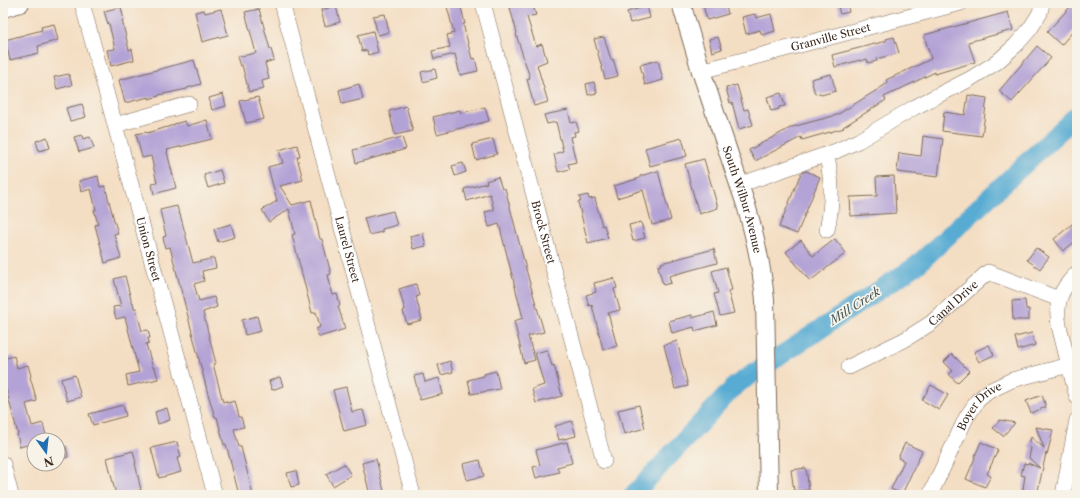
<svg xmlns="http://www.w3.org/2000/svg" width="1080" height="498" font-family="'Libre Caslon Text',serif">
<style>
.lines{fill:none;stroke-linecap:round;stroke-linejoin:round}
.river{stroke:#58acd3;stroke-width:19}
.building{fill:#b3a2d6}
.minor-casing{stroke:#7c6958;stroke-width:16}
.major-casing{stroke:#7c6958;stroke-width:20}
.minor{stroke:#fff;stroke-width:15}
.major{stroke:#fff;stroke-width:18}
.labels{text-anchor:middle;stroke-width:3.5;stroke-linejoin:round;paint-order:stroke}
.street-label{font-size:11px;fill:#3b2a1e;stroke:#f7f3e8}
.water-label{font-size:12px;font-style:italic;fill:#45585d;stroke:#f7f3e8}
</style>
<rect width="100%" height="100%" fill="#f7f3e8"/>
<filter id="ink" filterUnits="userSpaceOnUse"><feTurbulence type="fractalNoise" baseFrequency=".025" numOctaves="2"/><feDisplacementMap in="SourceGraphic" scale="8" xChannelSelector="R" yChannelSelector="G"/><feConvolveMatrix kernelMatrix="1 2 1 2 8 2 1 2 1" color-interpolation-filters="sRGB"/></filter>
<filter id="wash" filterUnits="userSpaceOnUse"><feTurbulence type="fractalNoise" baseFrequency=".012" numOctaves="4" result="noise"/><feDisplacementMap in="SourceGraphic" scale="16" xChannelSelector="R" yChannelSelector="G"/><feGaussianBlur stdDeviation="0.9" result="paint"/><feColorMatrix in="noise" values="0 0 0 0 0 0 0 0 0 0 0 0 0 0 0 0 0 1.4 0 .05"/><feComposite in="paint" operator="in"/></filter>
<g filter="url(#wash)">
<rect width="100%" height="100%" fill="#f4dec3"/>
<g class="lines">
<!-- river -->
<path class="river" d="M633 495 736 385 917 265 1077 115"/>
</g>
<g id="blocks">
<!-- building -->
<g class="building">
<path d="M446 3H460L465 24H463L472 59 475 58 478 71 460 75 455 54 434 59 432 51 450 47 447 35 454 33Z"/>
<path d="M518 3H532L536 15 527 17 536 46 542 44 547 61 537 65 548 102 534 106 527 79 530 78 516 34 517 33 510 8 519 5Z"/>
<path d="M711 3H725L728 14 707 20 703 5Z"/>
<path d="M837 3H847L849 12 840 14Z"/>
<path d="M1068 3H1077V27L1061 45 1047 32 1069 8Z"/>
<path d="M336 6 340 22 325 26 321 10Z"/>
<path d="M647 6 650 18 630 23 627 12Z"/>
<path d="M121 7 124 20H122L129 50 132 49 134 60 111 66 107 50 115 49 109 24H108L104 11Z"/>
<path d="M221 9 228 35 202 42 195 12 204 10 205 13Z"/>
<path d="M259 9 270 49H271L274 60 265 63 269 79 262 81 264 89 249 92 242 65 240 66 237 57 256 53 245 12Z"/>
<path d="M1008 12 1013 30 968 42 975 62 935 74V72L884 97 886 100 843 127 844 128 802 140 801 137 755 161 749 150 792 127 837 115 888 83 886 80 931 59 924 35Z"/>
<path d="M385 14 389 32 378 35 373 16Z"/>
<path d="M755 14 756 18 771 14 775 31 762 35 760 30 746 34 742 17Z"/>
<path d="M54 24 58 40 38 46 39 53 10 60 5 40 42 30 41 27Z"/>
<path d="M373 31 378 52 368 55 367 50 362 51 358 35Z"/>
<path d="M604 37 611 60 613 59 618 76 605 79 594 39Z"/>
<path d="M718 37 722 49 712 52 709 39Z"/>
<path d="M894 37 899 53 876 59 877 61 868 63 867 59 860 61V60L835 67 832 55 886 41V39Z"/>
<path d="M1037 46 1051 58 1012 102 999 91Z"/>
<path d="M194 60 201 84 187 88V89L159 95V96L149 99V97L125 103 119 80Z"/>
<path d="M658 60 663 80 645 85 640 65Z"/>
<path d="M435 69 437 78 423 82 421 72Z"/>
<path d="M69 74 72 85 57 89 54 77Z"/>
<path d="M831 74 836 91 821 95 820 93 815 94 811 79Z"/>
<path d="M594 82 597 93 588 95 586 84Z"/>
<path d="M359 84 363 99 342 104 339 90Z"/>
<path d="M737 85 744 110 748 109 753 125 739 129 732 102 730 103 726 88Z"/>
<path d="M781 93 785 106 779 107V109L771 111 767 97Z"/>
<path d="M223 94 226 106 212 110 209 98Z"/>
<path d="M968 95 987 98 982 136 942 131 944 112 965 115Z"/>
<path d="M258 97 264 119 246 123 240 101Z"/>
<path d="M82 104 86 117 70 121 66 108Z"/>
<path d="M406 106 413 131 395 135 389 111Z"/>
<path d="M485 107 489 121 437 134 433 117 460 110 461 113Z"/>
<path d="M568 110 571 123 576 122 579 131 574 132 575 136 570 137 576 162 568 164 570 169 558 172 554 154 563 151 556 122 547 124 544 115Z"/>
<path d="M207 120 212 139 167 150 168 151 167 152 176 188 154 194 152 184 157 183 151 156 142 158 136 134 146 132 147 133 174 125V124L185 121 187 126Z"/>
<path d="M82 135 83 139 90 137 94 148 79 152 74 137Z"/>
<path d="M923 136 943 139 938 177 897 172 899 153 921 156Z"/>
<path d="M47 137 50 148 39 151 36 141Z"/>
<path d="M402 137 406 149 356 163 353 150Z"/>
<path d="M682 138 687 156 650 166 645 148Z"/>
<path d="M493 139 497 154 476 160 472 144Z"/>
<path d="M297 145 300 156 297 157 303 180 280 186 292 205 311 200 320 239H322L331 274 328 275 331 288 333 295 337 294 340 306H338L345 329 319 337 316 329 320 327 316 312 312 313 301 270 292 235 295 234 289 209 269 222 262 210 277 201 268 167 283 163 279 150Z"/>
<path d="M704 159 718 208 699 214 685 164Z"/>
<path d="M463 163 466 172 455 176 452 166Z"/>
<path d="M220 170 224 183 208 188 204 175Z"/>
<path d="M658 171 671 220 652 225 643 190 617 198 614 186 640 178V176Z"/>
<path d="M806 171 820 177 797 234 779 227 801 173Z"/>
<path d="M98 176 100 187 105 186 114 220 118 233 114 234 121 258 105 263 95 225 98 224 94 210H96L91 189 81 192 79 181Z"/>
<path d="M894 176 896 213 851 216 850 197 877 196 876 177Z"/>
<path d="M498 177 502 189 505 188 527 273 544 332 528 336 535 360 524 363 514 321 523 318 499 224 489 227 485 212 494 210 490 194 467 201 464 189 487 183 486 181Z"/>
<path d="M588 195 589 199 595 198 602 226 604 225 608 238 588 243 578 202 581 201 579 197Z"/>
<path d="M177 206 179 214H180L193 263 214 258 216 268 202 271 204 281 194 284 199 301 214 297 217 307 203 312 214 356 216 363 213 364 223 402 226 401 227 403 235 401 239 417H241L244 427 234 429 239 447H241L253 495H239L226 444 224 445 217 417H215L208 394 170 247 165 248 163 237 166 236 160 210Z"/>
<path d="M393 211 397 225 382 229V232L369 235 364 218Z"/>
<path d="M1077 220V240L1063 251 1054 239Z"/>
<path d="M641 222 645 238 633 241 629 225Z"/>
<path d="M231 224 235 237 218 242 214 229Z"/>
<path d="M423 233 426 246 413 249 410 236Z"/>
<path d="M835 239 846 253 810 281 786 252 801 240 813 256Z"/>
<path d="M1036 248 1049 257 1040 269 1027 260Z"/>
<path d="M714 249 717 263 669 276 671 283 663 285 658 266 662 265 661 263Z"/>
<path d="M726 267 732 290 728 291 734 313 720 316 714 294 718 293 712 271Z"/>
<path d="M125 276 132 303 133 302 134 308H136L142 331 148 330 150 338H148L149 343 146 344 153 368H155L158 379 128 386 126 375 139 372 125 317 116 319 113 307 121 306 114 279Z"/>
<path d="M614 278 617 288 614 289 620 310 608 313 617 346 603 350 592 305 589 306 586 295 596 292 594 283Z"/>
<path d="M416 284 419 296 416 297 422 320 407 324 403 311 405 310 399 289Z"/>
<path d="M1025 300 1026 309H1029V320H1013L1012 301Z"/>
<path d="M714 312 717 325 695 331 694 327 672 333 669 321 692 315V318Z"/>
<path d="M257 316 261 331 245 335 242 320Z"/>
<path d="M1032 333 1035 345 1018 350 1015 337Z"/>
<path d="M677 341 688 386 675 389 664 345Z"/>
<path d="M989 345 994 355 979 362 974 352Z"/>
<path d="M547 350 552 366 554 365 562 396 536 403 532 389 544 385 535 353Z"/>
<path d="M952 354 969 371 957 383 949 374 953 371 944 362Z"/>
<path d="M14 356 17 368 28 365 31 376 30 377 37 401 26 404 32 426 43 423 47 440H34V443L20 447 17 434H18L6 389H5L3 379V359Z"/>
<path d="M450 361 453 372 441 375 438 365Z"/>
<path d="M496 371 500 389 471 394 468 380 484 376V374Z"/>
<path d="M423 374 425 382 439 378 443 394 420 400 414 376Z"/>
<path d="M75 375 81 397 67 401 61 379Z"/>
<path d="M280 377 283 386 272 390 269 381Z"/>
<path d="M931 385 948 395 939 410 922 400Z"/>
<path d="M346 387 352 412 363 410 367 425 344 431 333 390Z"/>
<path d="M1042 395 1046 407 1031 413 1026 401Z"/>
<path d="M123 405 126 416 93 425 89 414Z"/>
<path d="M639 405 645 428 624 434 618 410Z"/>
<path d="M167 408 170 420 158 424 155 412Z"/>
<path d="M1000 420 1015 423 1003 436 993 428Z"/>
<path d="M572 421 576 436 559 440 555 426Z"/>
<path d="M1036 427 1053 430 1047 455 1046 453 1037 495H1022L1025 476 1021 475 1024 463 1027 464 1028 463 1040 468 1029 458 1031 448 1029 447 1031 437 1044 448Z"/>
<path d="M177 442 181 457 177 458 181 472 159 478 151 448Z"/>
<path d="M567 442 572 463 557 467 559 472 536 478 533 467 540 465 536 450Z"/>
<path d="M981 442 998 450 987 474 991 476 985 487 966 479 975 458H974Z"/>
<path d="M905 443 922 451 902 494 891 489 904 461 898 458Z"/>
<path d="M66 446 68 457 58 460V448Z"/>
<path d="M133 451 136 463H135L141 490 120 495H116L107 458Z"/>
<path d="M376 459 385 495H370L362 463Z"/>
<path d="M480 460 484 476 467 480 463 464Z"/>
<path d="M344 464 351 475 333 486 326 474Z"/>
<path d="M806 468 809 490 794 491 791 470Z"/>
<path d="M296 471 299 485 291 487 287 473Z"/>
</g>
</g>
</g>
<g filter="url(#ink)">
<use href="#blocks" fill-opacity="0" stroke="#7c6958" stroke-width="1"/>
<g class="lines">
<defs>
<g id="minor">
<path id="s1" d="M82 3 215 495"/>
<path id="s2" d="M282 3 413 495"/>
<path id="s3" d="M483 3 604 461"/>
<path id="s4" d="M701 71 961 3"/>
<path d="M115 125 189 104"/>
<path d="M827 155C832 183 833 202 827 230"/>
<path d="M739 185 836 151 858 141 915 107 970 79 997 62 1016 45 1030 29 1040 13 1042 3"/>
<path d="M1077 273C1060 290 1055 302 1059 326L1077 397"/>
<path id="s5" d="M849 367 904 340 931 323 988 272 1059 299"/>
<path d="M3 464 11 495"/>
<path id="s6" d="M930 495 966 418 978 400 989 391 1012 380 1077 363"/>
<path d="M1063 495 1077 420"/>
</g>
<g id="major">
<path id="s7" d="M681 3 701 71 746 205C755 236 762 268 765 300L769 495"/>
<path d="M3 8 20 3"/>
</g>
</defs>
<!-- minor casing -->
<use href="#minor" class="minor-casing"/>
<!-- major casing -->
<use href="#major" class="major-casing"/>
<!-- minor -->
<use href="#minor" class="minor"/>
<!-- major -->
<use href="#major" class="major"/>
</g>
</g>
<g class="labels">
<!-- street labels -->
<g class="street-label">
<text dy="4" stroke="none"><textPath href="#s4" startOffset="134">Granville Street</textPath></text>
<text dy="4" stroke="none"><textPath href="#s7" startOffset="206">South Wilbur Avenue</textPath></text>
<text dy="4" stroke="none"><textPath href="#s3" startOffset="237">Brock Street</textPath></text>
<text dy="4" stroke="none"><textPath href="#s1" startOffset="255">Union Street</textPath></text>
<text dy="4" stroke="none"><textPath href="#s2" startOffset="255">Laurel Street</textPath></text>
<text dy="4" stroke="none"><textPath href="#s5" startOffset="123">Canal Drive</textPath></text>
<text dy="4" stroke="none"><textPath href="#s6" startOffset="103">Boyer Drive</textPath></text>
</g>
<!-- water labels -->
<g class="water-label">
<text transform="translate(855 306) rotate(-33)" y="4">Mill Creek</text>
</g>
</g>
<!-- margin -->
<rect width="1080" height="498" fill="none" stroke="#f7f3e8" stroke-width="16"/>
<!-- north arrow -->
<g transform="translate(46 452) rotate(165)"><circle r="19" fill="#f7f3e8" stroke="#aca397"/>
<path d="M0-3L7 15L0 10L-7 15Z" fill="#1f6fb2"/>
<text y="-6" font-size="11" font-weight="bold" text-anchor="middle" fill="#3b2a1e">N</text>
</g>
</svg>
